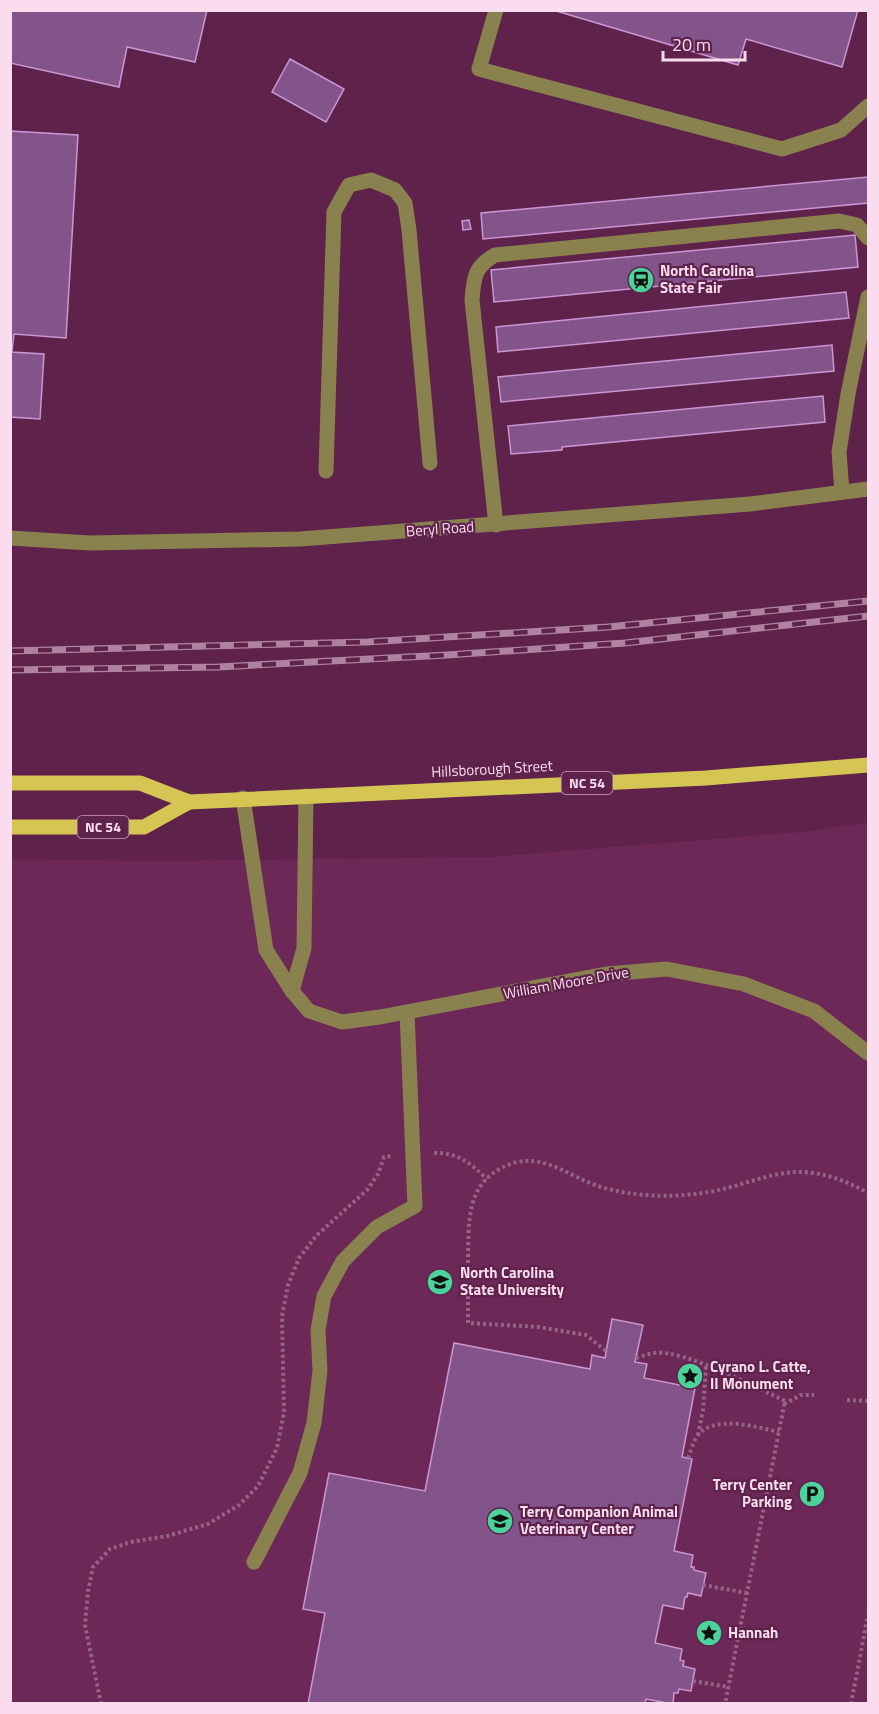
<svg xmlns="http://www.w3.org/2000/svg" width="879" height="1714" font-family="'Titillium Web',sans-serif">
<style>
.built{fill:#6c2856}
.building{fill:#83548a;stroke:#cb96d3;stroke-width:1.5}
.lines{fill:none;stroke-linecap:round;stroke-linejoin:round}
.path{stroke:#956384;stroke-width:4;stroke-dasharray:3 3;stroke-linecap:butt}
.minor{stroke:#89824e;stroke-width:15}
.major{stroke:#d5c653;stroke-width:15}
.rail-casing{stroke:#af83a0;stroke-width:7}
.rail{stroke:#5e224b;stroke-width:4.5;stroke-dasharray:14;stroke-linecap:butt}
.labels{text-anchor:middle;stroke-width:4.5;stroke-linejoin:round;paint-order:stroke}
.shield{fill:#5e224b;stroke:#cba4bd;stroke-width:1.5}
.shield-label{font-size:14px;font-weight:bold;fill:#fadcee}
.poi-label{font-size:15px;font-weight:bold;fill:#fadcee;stroke:#5e224b;text-anchor:start}
.street-label{font-size:15px;fill:#fadcee;stroke:#5e224b}
</style>
<rect width="100%" height="100%" fill="#5e224b"/>
<!-- built -->
<path class="built" d="M868 822V1703L11 1704V859L156 861 488 857 812 831Z"/>
<!-- building -->
<g class="building">
<path d="M10 10H207L195 62 127 47 119 87 10 63Z"/>
<path d="M553 10H858L842 67 746 39 738 65Z"/>
<path d="M290 59 344 89 326 122 272 92Z"/>
<path d="M10 131 78 135 66 338 14 334 12 352 44 354 40 419 10 417Z"/>
<path d="M868 177V203L483 239 481 213Z"/>
<path d="M469 220 471 229 463 230 462 221Z"/>
<path d="M855 235 858 267 494 302 491 270Z"/>
<path d="M846 292 849 318 498 352 496 327Z"/>
<path d="M832 345 834 371 501 402 498 377Z"/>
<path d="M823 396 825 422 562 447V450L511 454 508 426Z"/>
<path d="M612 1319 643 1325 635 1362 647 1364 644 1378 695 1388 682 1457 692 1459 674 1551 693 1555 691 1567H694V1570L706 1573 701 1596 688 1593 687 1597H685L683 1609 663 1605 655 1643 682 1649 680 1660 684 1661 683 1666 695 1669 691 1691 679 1689 678 1693H674L673 1704 646 1699 645 1704H308L325 1613 303 1609 329 1473 425 1491 454 1343 590 1369 592 1355 605 1358Z"/>
</g>
<g class="lines">
<!-- path -->
<g class="path">
<path d="M434 1153C458 1152 471 1164 487 1179"/>
<path d="M468 1263C469 1224 464 1183 508 1165 541 1151 568 1176 598 1186 614 1191 630 1194 647 1195 670 1197 693 1195 715 1191 748 1184 779 1168 813 1173 834 1176 850 1183 868 1193"/>
<path d="M468 1296V1323L539 1327 586 1335 606 1351"/>
<path d="M636 1358C642 1356 648 1354 654 1353 684 1349 757 1388 785 1401L725 1704"/>
<path d="M847 1400 868 1401"/>
<path d="M784 1404 801 1395H814"/>
<path d="M698 1435 703 1410 706 1365"/>
<path d="M688 1458C691 1451 693 1442 697 1436 714 1414 757 1427 779 1432"/>
<path d="M703 1585 747 1593"/>
<path d="M693 1681 729 1687"/>
<path d="M101 1704 85 1625 88 1591 93 1567 110 1549 131 1542 167 1536 208 1524 239 1505 258 1486 277 1448 284 1412 282 1316 288 1285 299 1258 316 1236 367 1190 378 1174 384 1157 392 1156"/>
<path d="M851 1704 868 1615"/>
</g>
<!-- minor -->
<g class="minor">
<path d="M496 10 479 69 782 149 841 130 868 106"/>
<path d="M326 471 334 212 349 185 371 180 395 190 405 203 409 230 430 463"/>
<path d="M842 492 839 452 848 394 868 297"/>
<path d="M496 525 472 300C474 277 474 267 495 255L839 221 857 225 868 238"/>
<path d="M10 538 90 543 300 539 750 504 868 489"/>
<path d="M243 798 266 950 292 991 309 1011 342 1022 380 1017 606 974 667 969 744 984 814 1011 868 1053"/>
<path d="M292 991 304 948 306 796"/>
<path d="M254 1562 300 1473 314 1423 320 1371 318 1330 324 1296 343 1261 377 1227 415 1206 407 1012"/>
</g>
<!-- major -->
<g class="major">
<path d="M10 783H140L189 802 706 778 868 765"/>
<path d="M10 827H144L189 802"/>
</g>
<defs>
<g id="rail">
<path d="M10 651 367 642 608 627 868 601"/>
<path d="M10 670 218 667 447 655 625 643 868 616"/>
</g>
</defs>
<!-- rail casing -->
<use href="#rail" class="rail-casing"/>
<!-- rail -->
<use href="#rail" class="rail"/>
</g>
<!-- icons -->
<defs>
<symbol id="station-disc" viewBox="-11 -11 22 22"><circle r="9.5" fill="#4cd39b" stroke="#5e224b"/><path d="M-3-6H3Q5-6 5-4V2Q5 4 3 4L4.5 6H3L1.5 4h-3L-3 6H-4.5L-3 4Q-5 4-5 2V-4Q-5-6-3-6ZM-3.5-4v3h7v-3ZM-3.5 1v1.5H-2V1ZM2 1v1.5H3.5V1Z" fill="#111"/></symbol>
<symbol id="university-disc" viewBox="-11 -11 22 22"><circle r="9.5" fill="#4cd39b" stroke="#5e224b"/><path d="M0-5L7-2L0 1L-7-2ZM-4 1L0 2.5L4 1V4Q0 6-4 4Z" fill="#111"/></symbol>
<symbol id="sight-disc" viewBox="-11 -11 22 22"><circle r="9.5" fill="#4cd39b" stroke="#5e224b"/><path d="M0-6L1.8-2.2L6-1.7L2.9 1.2L3.7 5.4L0 3.3L-3.7 5.4L-2.9 1.2L-6-1.7L-1.8-2.2Z" fill="#111"/></symbol>
<symbol id="parking-disc" viewBox="-11 -11 22 22"><circle r="9.5" fill="#4cd39b" stroke="#5e224b"/><path d="M-3.5-5.5H1a3.5 3.5 0 0 1 0 7H-1V5.5H-3.5ZM-1-3.4V-.6H.8a1.4 1.4 0 0 0 0-2.8Z" fill="#111"/></symbol>
</defs>
<g fill-rule="evenodd">
<use href="#station-disc" x="626" y="265" width="30" height="30"/>
<use href="#university-disc" x="425" y="1267" width="30" height="30"/>
<use href="#sight-disc" x="675" y="1361" width="30" height="30"/>
<use href="#parking-disc" x="797" y="1479" width="30" height="30"/>
<use href="#university-disc" x="485" y="1506" width="30" height="30"/>
<use href="#sight-disc" x="694" y="1618" width="30" height="30"/>
</g>
<g class="labels">
<!-- shield labels -->
<g class="shield">
<rect x="561.5" y="772" width="51" height="22" rx="4.5"/>
<rect x="77.5" y="816" width="51" height="22" rx="4.5"/>
</g>
<g class="shield-label">
<text x="587" y="788">NC 54</text>
<text x="103" y="832">NC 54</text>
</g>
<!-- poi labels -->
<g class="poi-label">
<text x="660" y="276">North Carolina<tspan x="660" dy="17">State Fair</tspan></text>
<text x="460" y="1278">North Carolina<tspan x="460" dy="17">State University</tspan></text>
<text x="710" y="1372">Cyrano L. Catte,<tspan x="710" dy="17">II Monument</tspan></text>
<text x="792" y="1490" text-anchor="end">Terry Center<tspan x="792" dy="17">Parking</tspan></text>
<text x="520" y="1517">Terry Companion Animal<tspan x="520" dy="17">Veterinary Center</tspan></text>
<text x="728" y="1638">Hannah</text>
</g>
<!-- street labels -->
<g class="street-label">
<text transform="translate(440 529) rotate(-4)" y="5">Beryl Road</text>
<text transform="translate(492 769) rotate(-3)" y="5">Hillsborough Street</text>
<text transform="translate(566 983) rotate(-10)" y="5">William Moore Drive</text>
</g>
</g>
<!-- border -->
<rect width="879" height="1714" fill="none" stroke="#fadcee" stroke-width="24"/>
<!-- scale -->
<path d="M663 51v9h82v-9" fill="none" stroke="#fadcee" stroke-width="3"/>
<text x="672" y="51" font-size="18" fill="#fadcee" stroke="#5e224b" stroke-width="4.5" paint-order="stroke">20 m</text>
</svg>
